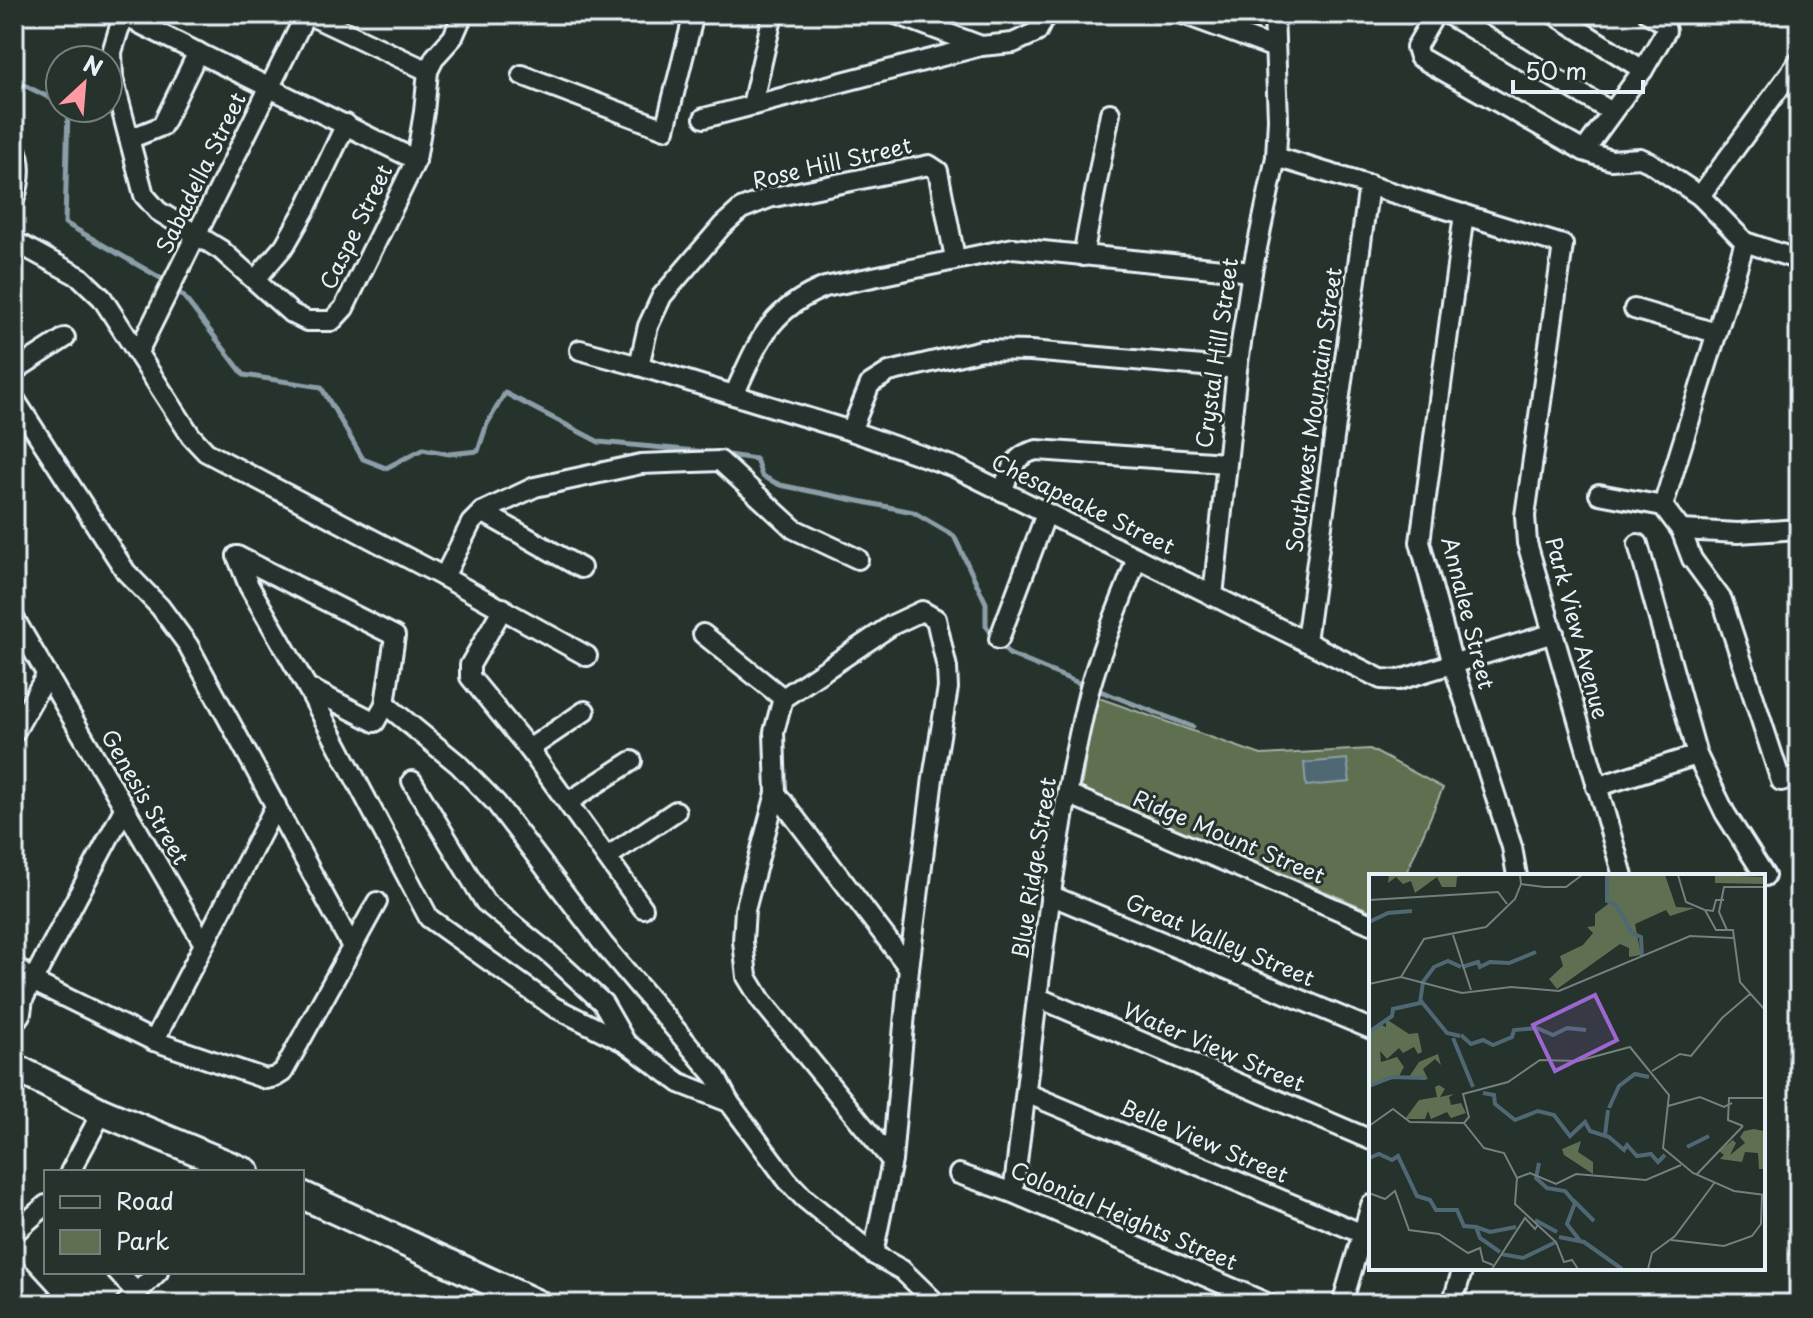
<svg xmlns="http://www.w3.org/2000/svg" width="1813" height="1318" font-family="'Playpen Sans',sans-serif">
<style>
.green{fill:#5f6f51;stroke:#a4b0a4;stroke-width:2}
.water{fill:#4f6873;stroke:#8c9fa8;stroke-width:2}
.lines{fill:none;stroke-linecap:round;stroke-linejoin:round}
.stream{stroke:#8c9fa8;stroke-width:5}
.street-casing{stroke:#e8f1f8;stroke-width:24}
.secondary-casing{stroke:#e8f1f8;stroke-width:32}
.street{stroke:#26332d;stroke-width:18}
.secondary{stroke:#26332d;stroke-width:26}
.labels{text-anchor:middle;stroke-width:6;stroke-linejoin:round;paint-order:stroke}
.street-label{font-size:22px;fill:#e8f1f8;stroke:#26332d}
.inset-river{fill:none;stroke:#4f6873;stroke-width:4}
.inset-road{fill:none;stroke:#747f7e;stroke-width:2}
.view{fill:#9c67d0;fill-opacity:0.15;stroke:#9c67d0;stroke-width:4}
.inset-edge{fill:none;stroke:#e8f1f8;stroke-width:4}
</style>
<rect width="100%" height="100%" fill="#26332d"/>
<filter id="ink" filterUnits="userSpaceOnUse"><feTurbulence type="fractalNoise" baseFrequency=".0125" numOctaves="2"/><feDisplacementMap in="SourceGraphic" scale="16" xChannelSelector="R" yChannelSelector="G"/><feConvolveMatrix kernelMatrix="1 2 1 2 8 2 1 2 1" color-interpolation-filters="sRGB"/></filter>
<g filter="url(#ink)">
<!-- green -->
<path class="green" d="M1096 697 1261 755 1370 749 1443 788 1405 876H1371V911L1081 788Z"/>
<!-- water -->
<path class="water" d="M1347 759 1350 782 1306 786 1304 763Z"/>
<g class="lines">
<!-- stream -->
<g class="stream">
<path d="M14 80 60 103"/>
<path d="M68 108 65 223 164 280 184 297 244 375 321 387 363 459 386 468 423 449 449 454 478 451 487 424 505 393 599 442 707 452 756 459 762 476 780 485 913 512 954 536 986 603V626L1009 654 1086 686"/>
<path d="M1095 689 1193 727"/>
</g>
<defs>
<g id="street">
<path d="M120 14 416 160"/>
<path d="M307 14 428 71"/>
<path d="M896 14 981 46"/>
<path d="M1183 14 1275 48"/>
<path d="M1435 14 1416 47 1419 57 1584 151 1611 160 1640 158 1649 162 1700 196 1745 242 1799 260"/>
<path d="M1447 14 1612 112"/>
<path d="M1554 14 1643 70"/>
<path d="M126 17 119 29 112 52 113 78 144 195 158 211 221 250 291 313 307 321H332L344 308 416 160 424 112 428 71 435 57 453 37 463 14"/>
<path d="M522 75 665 129 694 14"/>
<path d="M752 105 773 14"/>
<path d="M704 118 981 46 1013 43 1037 32 1046 14"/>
<path d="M129 139 162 126 198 52"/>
<path d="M14 145C23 163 21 181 14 200"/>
<path d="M1584 151 1643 70 1666 31 1664 23 1649 14"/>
<path d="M1276 157 1563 245 1525 516 1527 543 1623 876"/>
<path d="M1700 196 1799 61"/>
<path d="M1464 214 1420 542 1453 664 1512 847 1517 876"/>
<path d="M14 241 80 277 102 298 191 436 206 452 444 577 587 656"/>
<path d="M1083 256 1110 113"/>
<path d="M256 279 285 245 306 208 346 124"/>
<path d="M1634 309 1716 333"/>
<path d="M580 350 639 366 851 431 954 467 1381 679 1399 680 1554 633"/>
<path d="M138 352 306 14"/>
<path d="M639 366 648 326 662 296 722 226 741 209 769 198 929 165 938 171 955 258"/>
<path d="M14 371 65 338"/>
<path d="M734 395C758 343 768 310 825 287L1013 248 1252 272"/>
<path d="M14 398 126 572 160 607 188 645 352 947"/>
<path d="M851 431 870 384 889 372 982 350 1031 351 1237 369"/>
<path d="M1002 491C1011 471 1013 455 1037 450L1226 463"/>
<path d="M1599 494 1663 506 1681 530 1692 559 1722 600 1781 781 1799 776"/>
<path d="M1663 506 1745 242"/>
<path d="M482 512 581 568"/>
<path d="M1681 530 1738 533 1799 529"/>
<path d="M1638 544 1697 755 1725 813 1765 876"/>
<path d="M237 556 249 586 307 687 429 918 554 1007 626 1043 680 1083 729 1102"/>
<path d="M237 556 395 636 385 704 375 722 307 687"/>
<path d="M444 577 471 523 482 512 535 487 641 464 720 461 794 529 858 559"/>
<path d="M1213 596 1237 369 1252 272 1276 157 1278 119 1274 14"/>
<path d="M503 608 470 665V677L529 749 643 908"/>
<path d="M14 618 204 944"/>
<path d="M703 634 783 698"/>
<path d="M999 639 1046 514"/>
<path d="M1306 641 1369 185"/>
<path d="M385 704 458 764 496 803 603 944 716 1077 729 1102 787 1180 804 1198 873 1254 902 1270 937 1304"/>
<path d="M14 733 47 674"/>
<path d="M529 749 585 711"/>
<path d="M412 781 485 902 552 956 603 1003 626 1043"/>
<path d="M1596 787 1697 755"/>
<path d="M776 793 909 968"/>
<path d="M1068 794 1371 924"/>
<path d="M568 802 632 761"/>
<path d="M607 857 676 811"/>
<path d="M1050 895 1371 1029"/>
<path d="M14 965 32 981 154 1041 266 1079 275 1077 283 1072 377 902"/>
<path d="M1039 998 1371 1140"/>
<path d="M14 1023 21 1013 23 999 124 809"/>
<path d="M154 1041 276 805"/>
<path d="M1026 1093 1363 1234"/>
<path d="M70 1172 102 1112"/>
<path d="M959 1174 1013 1193 1269 1304"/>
<path d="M1013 1193C1035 1027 1049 858 1088 695 1099 651 1121 602 1137 558"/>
<path d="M14 1233 46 1205"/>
<path d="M873 1254 892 1161 909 968 933 778 948 688 947 668 936 619 922 611 892 625 783 698 774 732 776 793 745 910 743 941 747 977 761 1000 892 1161"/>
<path d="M14 1268 47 1304"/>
<path d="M117 1272 137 1293"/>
<path d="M125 1304 158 1272"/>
<path d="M1342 1304 1371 1205"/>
<path d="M1452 1304 1463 1268"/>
</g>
<g id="secondary">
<path d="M14 1067 102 1112 246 1172"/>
<path d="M302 1195 538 1304"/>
</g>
</defs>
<!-- street casing -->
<use href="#street" class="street-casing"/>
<!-- secondary casing -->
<use href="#secondary" class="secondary-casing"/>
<!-- street -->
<use href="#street" class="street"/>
<!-- secondary -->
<use href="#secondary" class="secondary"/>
</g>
</g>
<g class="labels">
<!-- street labels -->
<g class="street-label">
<text transform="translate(832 163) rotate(-13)" y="8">Rose Hill Street</text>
<text transform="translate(201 173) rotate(-64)" y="8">Sabadella Street</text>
<text transform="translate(356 227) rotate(-64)" y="8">Caspe Street</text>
<text transform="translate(1217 353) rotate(-82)" y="8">Crystal Hill Street</text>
<text transform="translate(1314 410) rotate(-82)" y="8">Southwest Mountain Street</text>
<text transform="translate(1083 504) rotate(26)" y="8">Chesapeake Street</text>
<text transform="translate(1468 613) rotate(76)" y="8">Annalee Street</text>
<text transform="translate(1577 628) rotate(75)" y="8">Park View Avenue</text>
<text transform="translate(145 797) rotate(60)" y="8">Genesis Street</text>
<text transform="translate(1229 837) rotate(23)" y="8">Ridge Mount Street</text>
<text transform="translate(1034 868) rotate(-81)" y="8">Blue Ridge Street</text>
<text transform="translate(1220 940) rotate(23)" y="8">Great Valley Street</text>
<text transform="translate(1214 1047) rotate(23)" y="8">Water View Street</text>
<text transform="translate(1204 1141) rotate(23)" y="8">Belle View Street</text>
<text transform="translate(1124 1216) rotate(23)" y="8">Colonial Heights Street</text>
</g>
</g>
<!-- overview -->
<g transform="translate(1369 874)">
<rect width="396" height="396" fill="#26332d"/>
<path d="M20 1H94L88 3 87 13H73L68 3 46 19 42 7 34 10 27 3 19 9ZM238 1H296L307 33 326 34 301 42 297 36 266 50 272 81 260 83V74L251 70 188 115 180 105 194 92 191 82 214 71 224 59 218 53 226 52V40L239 30ZM346 1 395 3V10L346 9ZM17 145 40 160 49 159 53 178 49 180 45 173 34 179 30 174 18 185 11 177 12 188 28 183 35 193 30 202 40 203 50 188 69 180 72 191 66 185 54 195 59 205 27 204 0 212V159L10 150 17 153ZM70 211 76 215 71 223 85 220 80 223 82 231 92 229 97 239 82 244 78 238 62 245 59 237 56 245H36L50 226 68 223 66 213ZM385 255 395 257V295H390L389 279 376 278 373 288 351 285 355 281 350 277 364 266 367 269 361 281 376 269 371 263 375 257ZM212 267 209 278 224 288V300L195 281 193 275Z" fill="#5f6f51"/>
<path class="inset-river" d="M238 1V27L247 31 263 59 272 63 273 82M0 48 19 39 43 37M93 93 109 88 111 93 121 88 140 89 167 78M52 127 78 159 91 162M0 158 23 142 24 135 51 129 54 108 65 93 79 87 92 93M92 161 102 170 114 166 124 171 143 163 145 156 168 154 184 161 198 154 217 156M84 164 104 213M0 212 23 203 57 204M114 219 125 221 126 230 146 246 169 237 185 241 201 262 216 248 221 257 240 263 255 276 258 271 268 282 282 280 289 288 296 281M240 234 250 212 266 200 280 203M236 261 239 236M318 273 340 262M0 284 10 280 23 286 29 282 48 322 61 326 67 336H88L95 352 107 353 111 364 131 378M170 289 167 304 178 314 196 317 206 329 198 350 212 368M204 326 225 347M166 346 188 358M107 353 121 358 147 353M190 363 215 368 253 395M132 380 154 384 187 368"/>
<path class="inset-road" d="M151 1 152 10 175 13H197L213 1M309 1 317 28 336 36 347 56H364L371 108 396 136M0 26 129 18 138 30M337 36 344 37 347 26H355M358 56 350 38 355 13H396M84 61 102 116M32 103 55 65 117 53 146 25 152 10M0 110 32 103 93 119 142 113 190 117 321 62 364 64M283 197 311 180 322 182 353 144 381 120M299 232 331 223 355 233 363 229M95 249 100 243 94 220 139 208 171 186 209 187 261 173 300 221 294 274 324 299 365 317 396 321M95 249 115 274 135 279 148 304 146 330 187 368 195 388 203 386 209 395M0 252 24 235 41 248 95 249M374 252 359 246 360 224H396M328 300 374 252M148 304 161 299 187 310 207 300 277 306 312 291M0 319 16 325 26 317 40 356 70 360 99 379 111 374 114 387 124 391M302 366 355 372 383 362 392 350 393 321M123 395 156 344 166 355 169 351M279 395 283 379 306 362 346 308"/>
<path class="view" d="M226 121 248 166 186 197 164 151Z"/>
<rect width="396" height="396" class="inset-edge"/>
</g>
<!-- margin -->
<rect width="1813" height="1318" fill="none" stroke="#26332d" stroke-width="48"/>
<rect x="24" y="24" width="1765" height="1270" fill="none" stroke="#e8f1f8" stroke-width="3" filter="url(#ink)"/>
<!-- legend -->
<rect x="44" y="1170" width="260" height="104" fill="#26332d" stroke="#747f7e" stroke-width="2"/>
<rect x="60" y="1196" width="40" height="12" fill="#26332d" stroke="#747f7e" stroke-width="2"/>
<text x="116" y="1210" font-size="24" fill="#e8f1f8">Road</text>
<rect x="60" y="1230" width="40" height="24" fill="#5f6f51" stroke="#747f7e" stroke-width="2"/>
<text x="116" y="1250" font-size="24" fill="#e8f1f8">Park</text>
<!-- north arrow -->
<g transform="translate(84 84) rotate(26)"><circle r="38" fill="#26332d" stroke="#747f7e" stroke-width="2"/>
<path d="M0-6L14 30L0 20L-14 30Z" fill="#ff9aa2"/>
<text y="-12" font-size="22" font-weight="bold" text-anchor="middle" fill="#e8f1f8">N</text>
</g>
<!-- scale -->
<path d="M1513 80v12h130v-12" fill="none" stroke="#e8f1f8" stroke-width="4"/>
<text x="1525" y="80" font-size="24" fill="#e8f1f8" stroke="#26332d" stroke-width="6" paint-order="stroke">50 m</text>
</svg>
